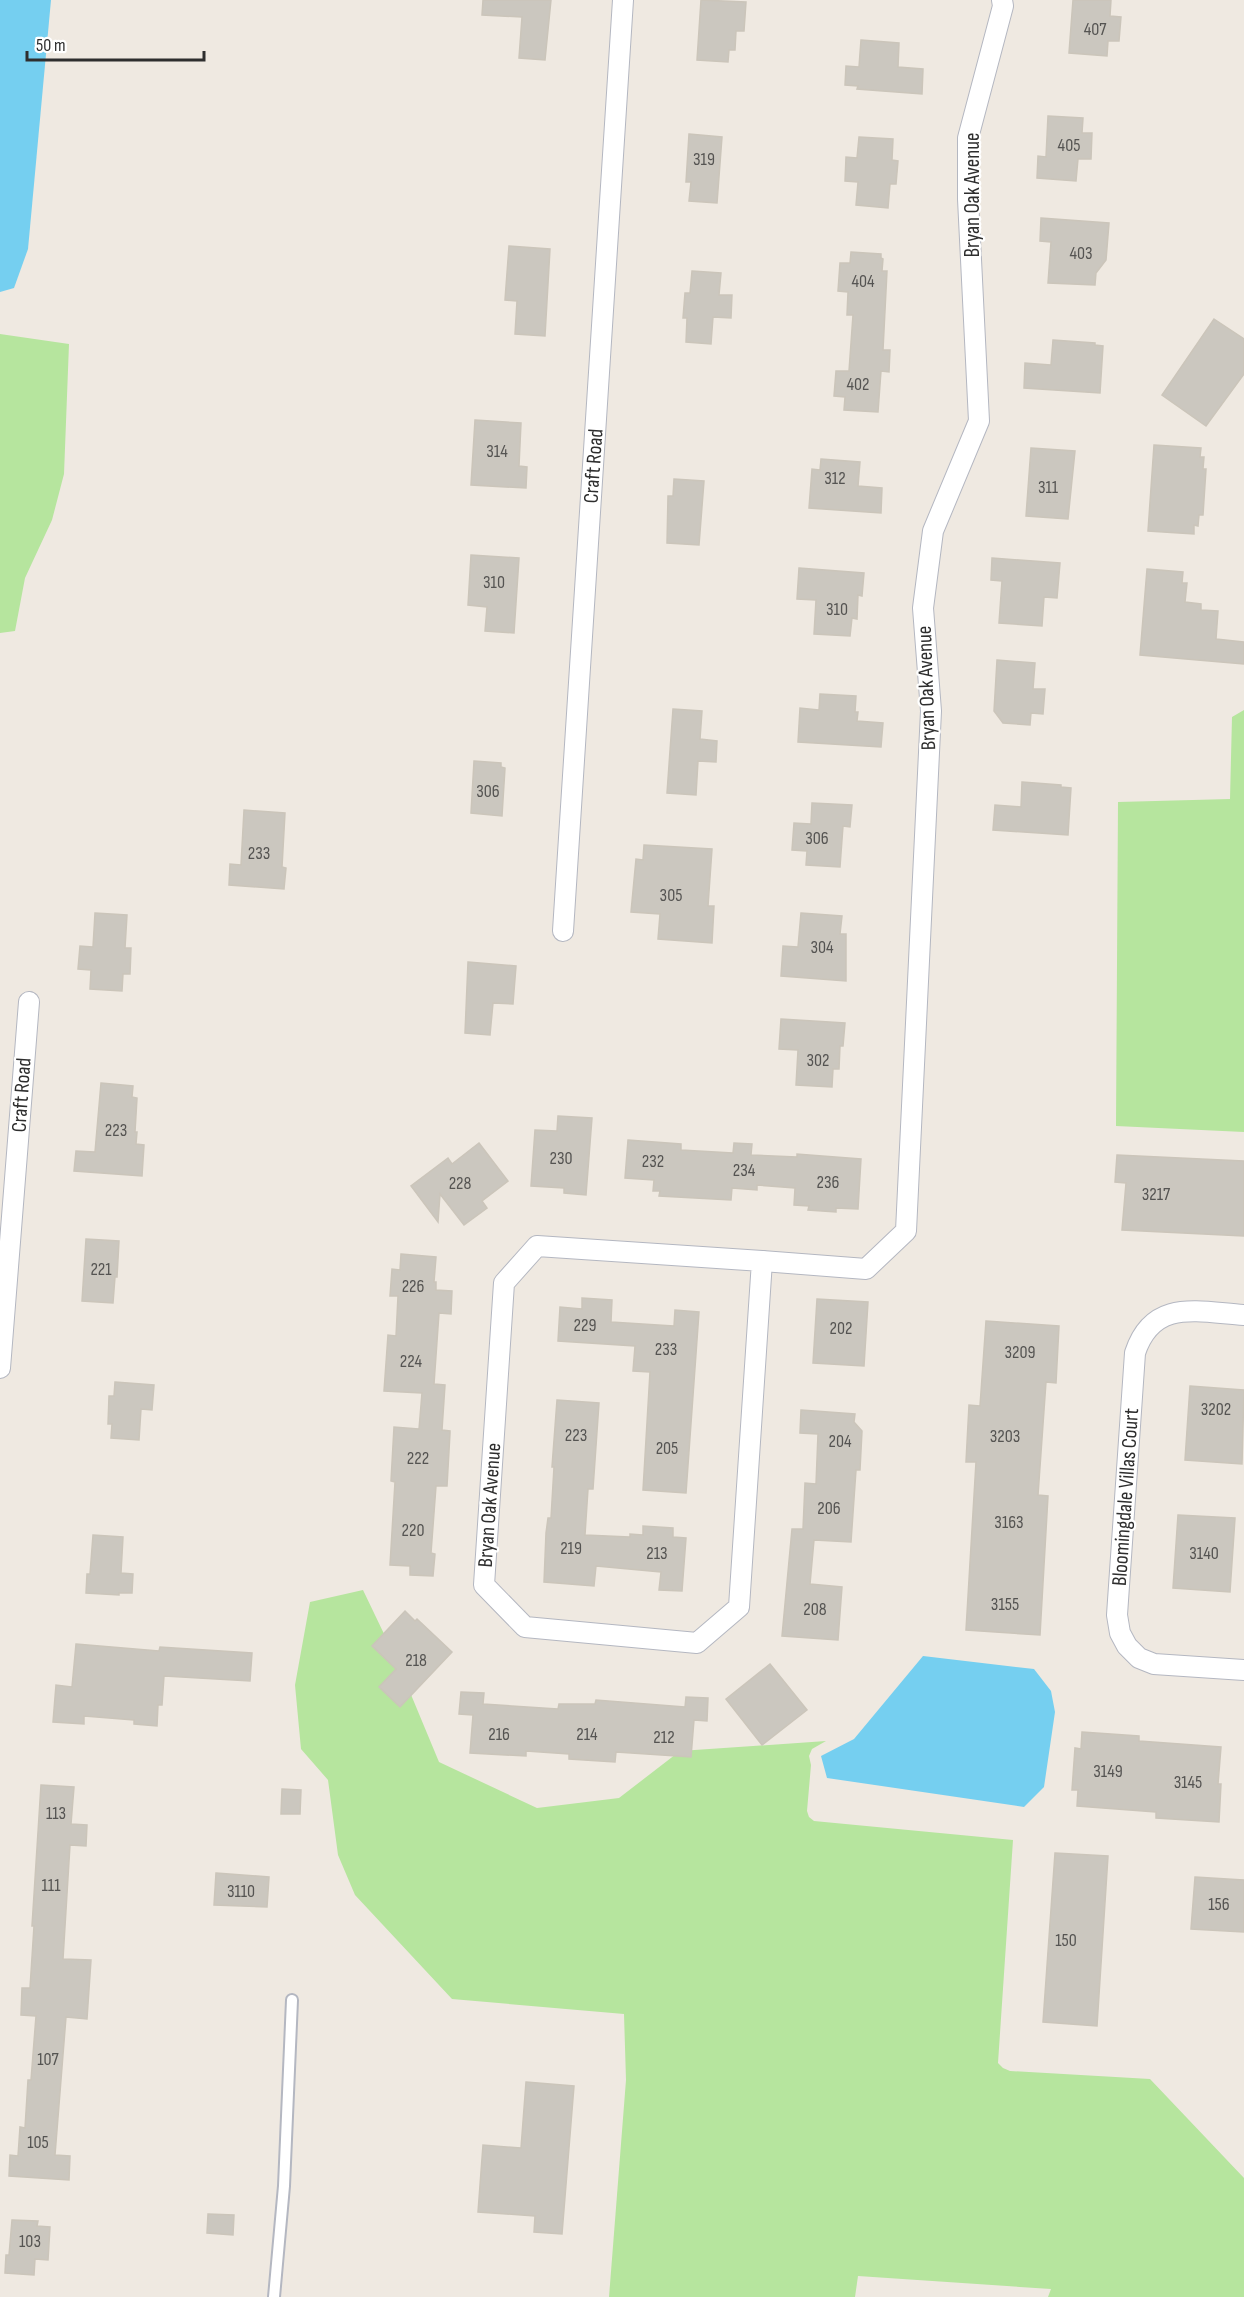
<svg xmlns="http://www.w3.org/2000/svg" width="1244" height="2297" font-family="'Sofia Sans Condensed',sans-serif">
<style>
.green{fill:#b6e59e}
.water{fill:#75cff0}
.building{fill:#cbc7bf;stroke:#cbc5ba;stroke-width:1.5}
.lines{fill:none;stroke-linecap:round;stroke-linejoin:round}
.lane-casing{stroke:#b4b7c1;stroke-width:14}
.street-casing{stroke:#b4b7c1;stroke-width:22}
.lane{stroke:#fff;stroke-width:10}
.street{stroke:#fff;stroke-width:20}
.labels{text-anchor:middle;stroke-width:4.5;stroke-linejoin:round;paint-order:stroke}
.number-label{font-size:18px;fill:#555452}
.street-label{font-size:21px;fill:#2e2e2e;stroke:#fff}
</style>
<rect width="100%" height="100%" fill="#efe9e1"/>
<!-- green -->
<g class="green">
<path d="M0 334 69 344 64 474 52 520 25 578 15 631 0 633Z"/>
<path d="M1244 710V1132L1116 1126 1118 802 1230 799 1232 717Z"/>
<path d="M363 1590 397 1661 439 1762 537 1808 619 1798 680 1751 826 1741 812 1749 809 1756 811 1765 807 1811 809 1817 814 1821 1013 1840 998 2063 1003 2068 1010 2071 1150 2079 1244 2178V2297H1048L1051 2289 858 2276 855 2297H609L626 2080 624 2014 452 1999 355 1895 338 1855 328 1780 301 1749 295 1685 310 1602Z"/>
</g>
<!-- water -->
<g class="water">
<path d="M0 0H51L28 249 14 288 0 292Z"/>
<path d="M923 1656 1034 1669 1051 1691 1055 1712 1044 1787 1024 1807 827 1778 821 1756 854 1739Z"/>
</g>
<!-- building -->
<g class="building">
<path d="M483 0H551L545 60 519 58 522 17 482 15Z"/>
<path d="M701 0 746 2 744 31H736L735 50H729L728 62 697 60Z"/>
<path d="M1073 0H1111L1110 16 1121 17 1119 41H1108L1107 56 1069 53Z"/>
<path d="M861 40 899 43 898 67 923 69 922 94 857 89 858 86 845 85 846 66 859 67Z"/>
<path d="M1048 116 1083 118 1082 133H1092L1091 159H1078L1076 181 1037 178 1038 156 1046 157Z"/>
<path d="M689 134 722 137 717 203 689 201 691 182H686Z"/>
<path d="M859 137 893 139 892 160 898 161 896 184H890L888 208 856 205 858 182 845 181 846 157 857 158Z"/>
<path d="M1041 218 1109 223 1106 260 1096 273 1095 285 1048 283 1051 242 1040 241Z"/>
<path d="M509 246 550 249 545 336 515 334 517 301 505 300Z"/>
<path d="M851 252 881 254V258L883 259 882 271H887L883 350H890L889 372 881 371 878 412 844 410 845 397 834 396 836 371H849L853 315H847L848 292 838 291 840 263H850Z"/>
<path d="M692 271 721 273 719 295H732L731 318 713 317 711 344 686 342 687 318H683L685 293H690Z"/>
<path d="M1214 319 1244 339V374L1206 426 1162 395Z"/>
<path d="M1053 340 1095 343V345L1103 346 1100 393 1024 388 1025 363 1051 365Z"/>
<path d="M475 420 521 423 519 466 527 467 526 488 471 485Z"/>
<path d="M1154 445 1201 448 1200 457H1204L1203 469H1206L1203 515H1199L1198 526 1194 525V534L1148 531Z"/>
<path d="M1031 448 1075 451 1068 519 1026 516Z"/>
<path d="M821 459 860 462 858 486 882 488 881 513 809 508 812 469 820 470Z"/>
<path d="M674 479 704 481 699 545 667 543 668 496H673Z"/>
<path d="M471 555 519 558 514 633 485 631 487 607 468 605Z"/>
<path d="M992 558 1060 563 1057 598 1044 597 1042 626 999 623 1002 581 991 580Z"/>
<path d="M799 568 864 573 862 596 858 595 857 619 852 618 850 636 814 634 816 600 797 599Z"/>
<path d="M1147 569 1183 572 1182 583H1187L1185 602 1201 604V610L1218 611 1216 639 1244 642V664L1140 655Z"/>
<path d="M997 660 1035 663 1033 689H1045L1043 714 1031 713 1030 725 1003 723 994 711Z"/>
<path d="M820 694 856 696 855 712H858L857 721 883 723 881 747 798 742 800 708 819 710Z"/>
<path d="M673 709 702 711 700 739 717 741 716 762 698 761 696 795 667 793Z"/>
<path d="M474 761 501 763V767L505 768 502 816 471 813Z"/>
<path d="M1022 782 1061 785V787L1071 788 1068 835 993 830 995 805 1021 807Z"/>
<path d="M812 803 852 805 850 827 843 826 840 867 806 865 807 851 792 850 794 823 811 824Z"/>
<path d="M244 810 285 813 282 867 286 868 284 889 229 885 230 864 241 865Z"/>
<path d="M644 845 712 849 708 906H714L712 943 658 939 660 914 631 912 636 859 643 860Z"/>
<path d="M95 913 127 915 125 948H131L130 974H123L122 991 90 989 91 970 78 969 80 946 93 947Z"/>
<path d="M801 913 842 916 840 934H846V981L781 976 783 946 798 947Z"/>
<path d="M468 962 516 966 513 1004 493 1003 490 1035 465 1033Z"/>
<path d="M781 1019 845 1023 843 1046H840L839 1069H833L832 1087 796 1085 798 1050 779 1049Z"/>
<path d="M101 1083 133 1086 132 1097 137 1098 135 1132H137L136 1144 144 1145 142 1176 74 1171 76 1151 95 1152Z"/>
<path d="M558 1116 592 1118 586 1195 564 1193V1188L531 1186 535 1130 557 1131Z"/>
<path d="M628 1140 681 1144V1150L733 1153 734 1143 752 1144 751 1155 797 1157V1154L861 1159 858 1209 836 1208V1212L808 1210 809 1206 794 1205 795 1188 757 1185V1190L732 1188 731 1200 659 1196 660 1191H653L654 1180 625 1178Z"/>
<path d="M479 1143 508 1181 482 1201 487 1208 464 1225 440 1194 438 1222 411 1186 448 1158 452 1164Z"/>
<path d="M1117 1155 1244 1161V1236L1122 1230 1126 1183 1115 1182Z"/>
<path d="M86 1239 119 1241 117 1277H115L113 1303 82 1301Z"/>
<path d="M401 1254 436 1257 434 1282H436V1290L452 1291 451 1314 439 1313 434 1384 445 1385 442 1430 450 1431V1433L447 1486H436L431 1553 435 1554 433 1576 410 1575V1566L390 1565 395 1482 391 1481 394 1427 419 1429 422 1393 384 1391 388 1335 396 1336 398 1296H390L392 1269 400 1270Z"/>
<path d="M582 1298 612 1300 611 1322 674 1326 675 1310 699 1312 686 1493 643 1490 650 1372 633 1371 635 1346 558 1341 560 1307 582 1309Z"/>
<path d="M817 1299 868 1302 864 1366 813 1363Z"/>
<path d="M986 1321 1059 1326 1056 1383 1046 1382 1038 1495 1048 1496 1040 1635 966 1630 976 1462H966L969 1405 980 1406Z"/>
<path d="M115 1382 154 1385 152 1410 141 1409 139 1440 111 1438 112 1424H108L109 1396H114Z"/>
<path d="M1190 1386 1244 1390 1242 1464 1185 1460Z"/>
<path d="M557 1400 599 1403 593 1489H588L585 1535 630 1537V1534L643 1535V1526L673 1528V1537L686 1538 682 1591 659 1590 661 1572 596 1566 594 1586 544 1582 546 1533 548 1518H551L554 1467H552Z"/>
<path d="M801 1410 855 1414 854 1422 862 1431 860 1470H856L851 1542 814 1540 810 1584 842 1587 838 1640 782 1636 792 1529H803L805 1483 816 1484 818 1434 800 1433Z"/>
<path d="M1178 1515 1235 1518 1230 1592 1173 1588Z"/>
<path d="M93 1535 123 1537 121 1573 133 1574 132 1593H119V1595L86 1593 87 1574H90Z"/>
<path d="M405 1611 415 1621 417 1619 452 1652 400 1707 379 1687 396 1669 372 1646Z"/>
<path d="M76 1644 159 1651 160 1647 252 1653 250 1681 164 1676 162 1705H158L157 1726 134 1724V1720L84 1716V1724L53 1722 56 1685 72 1687Z"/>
<path d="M770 1664 807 1710 762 1745 726 1699Z"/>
<path d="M461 1692 484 1693 483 1704 558 1709 559 1704H595L596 1700 685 1707 686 1697 708 1698 707 1721 694 1720 691 1757 616 1752 615 1762 569 1759V1754L526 1751V1756L470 1753 473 1715 459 1714Z"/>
<path d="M1082 1732 1139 1736V1741L1221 1747 1218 1784H1221L1219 1822 1156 1818V1812L1077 1806 1078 1790H1072L1075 1748 1081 1749Z"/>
<path d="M41 1785 74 1787 71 1824 87 1825 86 1846 70 1845 63 1959 91 1960 87 2019 66 2017 55 2155 70 2156 69 2180 9 2176 10 2155 18 2156 20 2127 25 2128 28 2080H31L36 2016 21 2015 22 1988H30L34 1926H32Z"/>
<path d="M282 1789 301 1790 300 1814H281Z"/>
<path d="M1055 1853 1108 1856 1097 2026 1043 2022Z"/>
<path d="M216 1873 269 1877 267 1907 214 1905Z"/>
<path d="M1195 1877 1244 1880V1932L1191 1929Z"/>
<path d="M526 2082 574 2086 562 2234 534 2232 535 2216 478 2212 483 2145 521 2148Z"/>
<path d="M208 2214 234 2215 233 2235 207 2233Z"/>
<path d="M12 2220 38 2221 37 2226 50 2227 48 2260 35 2259 34 2275 5 2273 6 2255H9Z"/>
</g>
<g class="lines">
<defs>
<path id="lane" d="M274 2297 284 2186 292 2000"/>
<g id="street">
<path d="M563 931 623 0"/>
<path d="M537 1246 762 1261 739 1607 697 1643 525 1627 484 1585 504 1283Z"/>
<path d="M762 1261 866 1269 906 1231 931 711 923 608 933 531 979 421 968 199V138L1003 6 1002 0"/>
<path d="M1244 1315C1198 1312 1153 1298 1135 1353L1117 1615 1120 1633 1127 1646 1139 1658 1154 1664 1244 1670"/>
<path d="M0 1368 29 1002"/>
</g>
</defs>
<!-- lane casing -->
<use href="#lane" class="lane-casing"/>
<!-- street casing -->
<use href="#street" class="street-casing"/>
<!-- lane -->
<use href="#lane" class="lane"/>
<!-- street -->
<use href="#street" class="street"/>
</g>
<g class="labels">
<!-- number labels -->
<g class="number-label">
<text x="1095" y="35">407</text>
<text x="1069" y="151">405</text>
<text x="704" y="165">319</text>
<text x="1081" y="259">403</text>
<text x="863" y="287">404</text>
<text x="858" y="390">402</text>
<text x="497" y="457">314</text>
<text x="835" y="484">312</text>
<text x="1048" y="493">311</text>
<text x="494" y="588">310</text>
<text x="837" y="615">310</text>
<text x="488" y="797">306</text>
<text x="817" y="844">306</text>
<text x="259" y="859">233</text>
<text x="671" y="901">305</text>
<text x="822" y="953">304</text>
<text x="818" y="1066">302</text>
<text x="116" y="1136">223</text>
<text x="561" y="1164">230</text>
<text x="653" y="1167">232</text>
<text x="744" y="1176">234</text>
<text x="828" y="1188">236</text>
<text x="460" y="1189">228</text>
<text x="1156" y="1200">3217</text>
<text x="101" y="1275">221</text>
<text x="413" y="1292">226</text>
<text x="585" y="1331">229</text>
<text x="841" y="1334">202</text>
<text x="666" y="1355">233</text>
<text x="1020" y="1358">3209</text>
<text x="411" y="1367">224</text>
<text x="1216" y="1415">3202</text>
<text x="576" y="1441">223</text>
<text x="1005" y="1442">3203</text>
<text x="840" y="1447">204</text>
<text x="667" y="1454">205</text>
<text x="418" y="1464">222</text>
<text x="829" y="1514">206</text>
<text x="1009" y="1528">3163</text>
<text x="413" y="1536">220</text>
<text x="571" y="1554">219</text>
<text x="657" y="1559">213</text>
<text x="1204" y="1559">3140</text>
<text x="1005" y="1610">3155</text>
<text x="815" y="1615">208</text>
<text x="416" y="1666">218</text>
<text x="499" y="1740">216</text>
<text x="587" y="1740">214</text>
<text x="664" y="1743">212</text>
<text x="1108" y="1777">3149</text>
<text x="1188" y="1788">3145</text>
<text x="56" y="1819">113</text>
<text x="51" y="1891">111</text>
<text x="241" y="1897">3110</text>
<text x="1219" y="1910">156</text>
<text x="1066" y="1946">150</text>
<text x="48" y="2065">107</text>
<text x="38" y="2148">105</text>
<text x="30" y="2247">103</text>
</g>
<!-- street labels -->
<g class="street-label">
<text transform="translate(972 195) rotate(-90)" y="7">Bryan Oak Avenue</text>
<text transform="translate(593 466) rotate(-86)" y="7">Craft Road</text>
<text transform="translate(926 688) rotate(-92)" y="7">Bryan Oak Avenue</text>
<text transform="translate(21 1095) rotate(-86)" y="7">Craft Road</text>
<text transform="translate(1125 1497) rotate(-86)" y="7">Bloomingdale Villas Court</text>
<text transform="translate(489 1505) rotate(-86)" y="7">Bryan Oak Avenue</text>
</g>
</g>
<!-- scale -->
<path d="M27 51v9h177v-9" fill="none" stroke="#2e2e2e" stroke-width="3"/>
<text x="36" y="51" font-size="18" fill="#2e2e2e" stroke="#ffffff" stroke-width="4.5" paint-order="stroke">50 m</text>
</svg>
